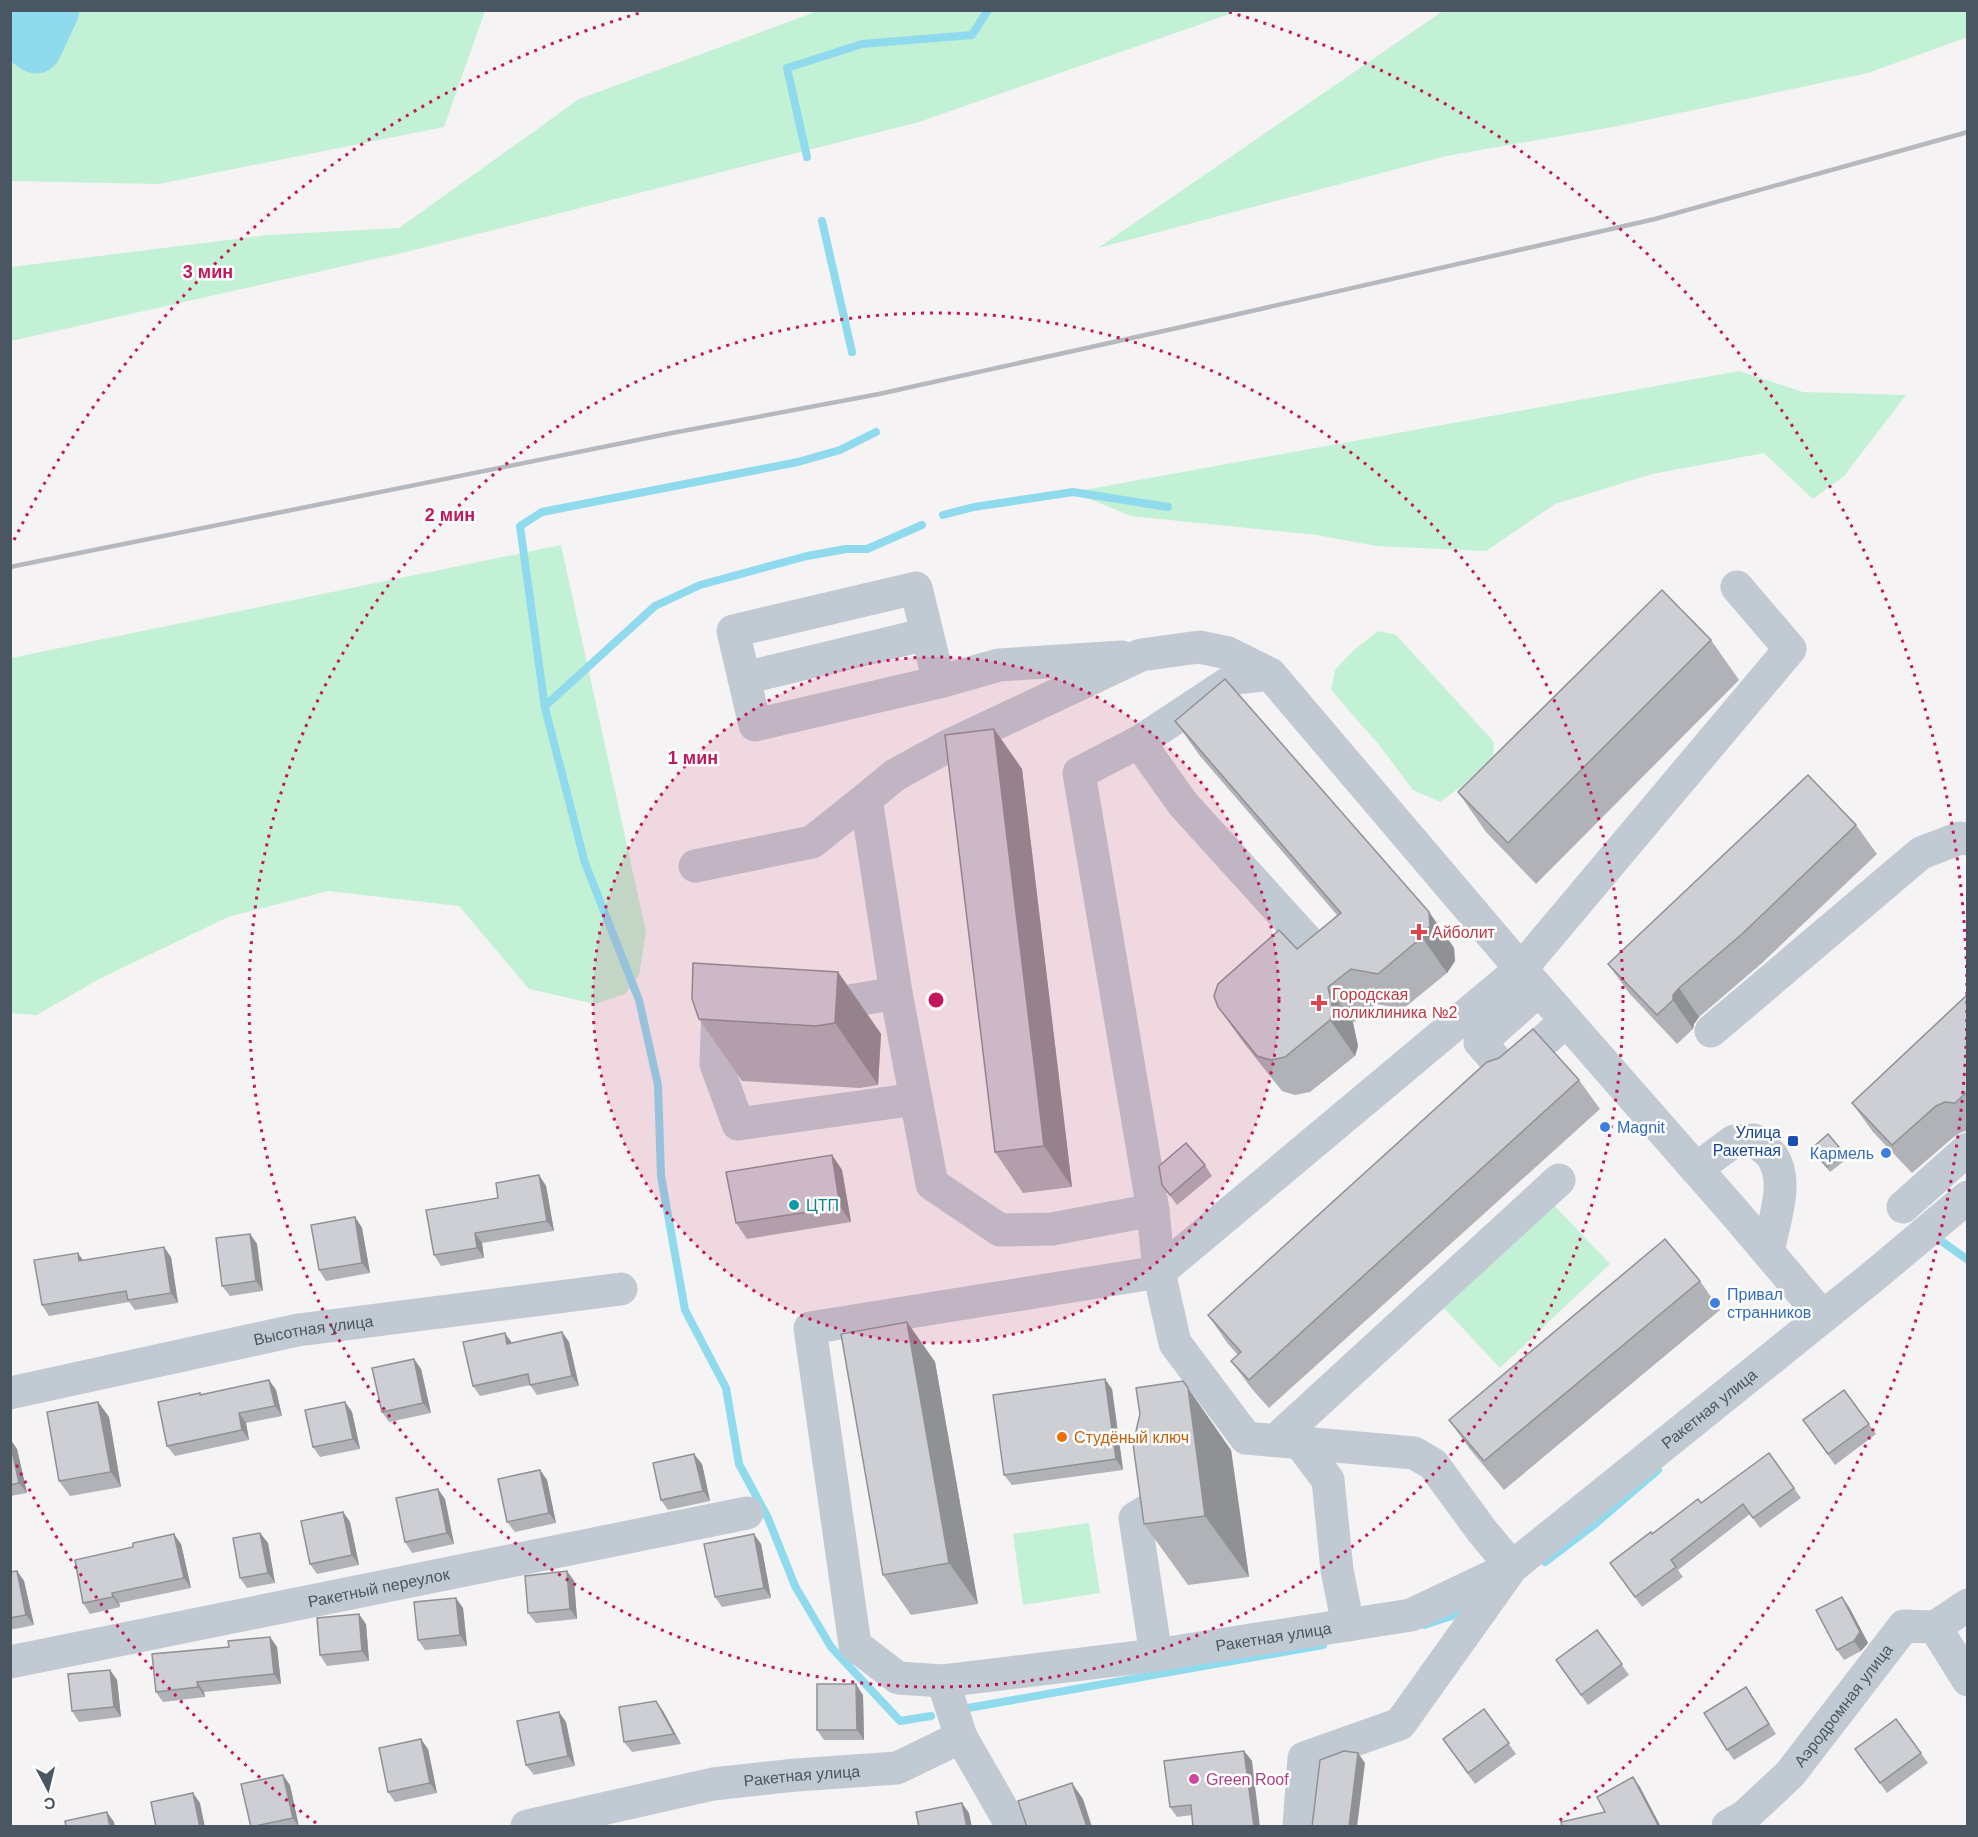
<svg xmlns="http://www.w3.org/2000/svg" width="1978" height="1837" font-family="Helvetica,sans-serif">
<style>
.green{fill:#c3f1d5}
.lines{fill:none;stroke-linecap:round;stroke-linejoin:round}
.stream{stroke:#90daee;stroke-width:8}
.river{stroke:#90daee;stroke-width:51}
.minor{stroke:#c1cad2;stroke-width:33}
.rail{stroke:#b5b8bd;stroke-width:4.5}
.wall{fill:#b0b2b7}
.shaded-wall{fill:#909195}
.building{fill:#cdcfd5;stroke:#909195;stroke-width:1.5}
.ring{fill:none;stroke:#c2185b;stroke-width:3;stroke-dasharray:3 6}
.health-dot{fill:#e0444e;stroke:#fff;stroke-width:2}
.shop-dot{fill:#3f7fe0;stroke:#fff;stroke-width:2}
.transit-dot{fill:#1a4fb4;stroke:#fff;stroke-width:2}
.culture-dot{fill:#0f9aa8;stroke:#fff;stroke-width:2}
.food-dot{fill:#e8710a;stroke:#fff;stroke-width:2}
.hotel-dot{fill:#d1479c;stroke:#fff;stroke-width:2}
.labels{text-anchor:middle;stroke-width:5;stroke-linejoin:round;paint-order:stroke}
.health-label{font-size:16px;fill:#be3a42;stroke:#fff;text-anchor:start}
.shop-label{font-size:16px;fill:#366cbe;stroke:#fff;text-anchor:start}
.transit-label{font-size:16px;fill:#164399;stroke:#fff;text-anchor:end}
.culture-label{font-size:16px;fill:#0d838f;stroke:#fff;text-anchor:start}
.street-label{font-size:16px;fill:#4a5661;stroke:#fff}
.food-label{font-size:16px;fill:#c56008;stroke:#fff;text-anchor:start}
.hotel-label{font-size:16px;fill:#b23c85;stroke:#fff;text-anchor:start}
.centre{fill:#c2185b;stroke:#fff;stroke-width:3}
.ring-label{font-size:18px;text-anchor:middle;font-weight:bold;fill:#c2185b;stroke:#fff;stroke-width:5;stroke-linejoin:round;paint-order:stroke}
</style>
<rect width="100%" height="100%" fill="#f5f3f3"/>
<!-- green -->
<g class="green">
<path d="M11 10H485V11L444 127 159 184 11 181Z"/>
<path d="M818 11H1233L1230 14 919 122 406 252 11 341V267L268 235 399 228 579 99Z"/>
<path d="M1443 11H1967L1968 37 1868 73 1618 126 1446 156 1098 248Z"/>
<path d="M1739 371 1803 392 1906 395 1844 476 1813 499 1764 453 1652 474 1555 504 1486 551 1376 546 1317 535 1131 516 1073 492Z"/>
<path d="M561 545 646 932 639 975 625 994 595 1004 529 989 459 906 328 891 228 917 99 979 37 1015 11 1013V658Z"/>
<path d="M1378 631 1396 635 1494 742 1493 757 1462 786 1440 802 1413 790 1380 746 1331 690 1335 670 1353 651Z"/>
<path d="M1553 1204 1610 1264 1500 1368 1443 1307Z"/>
<path d="M1089 1523 1100 1593 1023 1605 1013 1534Z"/>
</g>
<g class="lines">
<!-- stream -->
<g class="stream">
<path d="M807 157 787 68 862 44 972 35 988 10"/>
<path d="M822 221 852 352"/>
<path d="M876 432 840 450 798 462 542 512 520 526 545 708 585 863 639 1000 658 1085 661 1176 685 1310 726 1388 739 1464 768 1518 795 1586 831 1647 900 1721 931 1716"/>
<path d="M943 515 974 507 1073 492 1168 507"/>
<path d="M545 706 655 606 700 585 807 556 846 549H867L922 525"/>
<path d="M1937 1238 1968 1260"/>
<path d="M1545 1562 1595 1524 1658 1470"/>
<path d="M1424 1625 1461 1613"/>
<path d="M968 1708 1323 1645"/>
</g>
<!-- river -->
<path class="river" d="M10 30 36 48 54 10"/>
<!-- minor -->
<g class="minor">
<path id="s1" d="M1737 587 1790 649 1521 969 1159 1272 810 1328 855 1645 898 1678 943 1681 1156 1655 1411 1615 1512 1567 1870 1279 1968 1197"/>
<path d="M1270 674 1236 678 1139 742 1079 773 1153 1210 1159 1272 1175 1343 1246 1438 1414 1453 1433 1464 1482 1531 1512 1567 1400 1724 1304 1758 1299 1826"/>
<path d="M744 678 927 634"/>
<path d="M939 682 916 588 733 631 755 725 939 682 999 665 1122 657"/>
<path d="M1139 742 1183 804 1313 947"/>
<path d="M695 866 812 842 866 799"/>
<path d="M1539 990 1480 1042 1507 1073 1566 1021"/>
<path d="M723 1004 718 1006 716 1064 738 1124 916 1099"/>
<path d="M815 1007 896 993"/>
<path d="M1711 1031 1921 853 1960 838 1968 839"/>
<path d="M1696 1169 1734 1141 1754 1140C1759 1145 1768 1150 1772 1156 1790 1182 1773 1223 1768 1252"/>
<path d="M1903 1207 1968 1149"/>
<path d="M1153 1210 1052 1229 1000 1230 932 1184 896 993 866 799 895 775 948 746 1141 655 1199 647 1228 653 1270 674 1521 969 1735 1213 1822 1316"/>
<path id="s2" d="M10 1393 298 1330 621 1289"/>
<path d="M1276 1440 1559 1180"/>
<path d="M1300 1443 1328 1480 1337 1570 1348 1625"/>
<path d="M1935 1627 1968 1680"/>
<path d="M1156 1655 1135 1518 1158 1504 1165 1478"/>
<path id="s3" d="M10 1662 747 1513"/>
<path d="M961 1737 1012 1826"/>
<path id="s4" d="M527 1826 713 1784 796 1775 897 1768 961 1737 943 1681"/>
<path id="s5" d="M1728 1826 1745 1816 1790 1774 1904 1626 1935 1627 1968 1605"/>
</g>
<!-- rail -->
<path class="rail" d="M10 567 672 433 879 394 1177 328 1655 219 1968 132"/>
</g>
<!-- wall -->
<g class="wall">
<path d="M1711 640 1739 680 1536 884 1486 832 1458 792Z"/>
<path d="M1175 721 1429 912 1454 948 1455 961 1447 973 1403 1009 1376 1004 1353 1023 1358 1046 1355 1056 1310 1092 1295 1095 1282 1091 1243 1042 1218 1007 1297 949 1337 915 1200 756Z"/>
<path d="M994 729 1022 769 1072 1187 1023 1193 995 1152Z"/>
<path d="M1856 825 1877 854 1762 963 1699 1017 1694 1024 1693 1029 1677 1044 1629 993 1608 964Z"/>
<path d="M838 972 881 1034 878 1085 860 1088 742 1081 699 1019Z"/>
<path d="M1968 994V1131H1965L1956 1135 1912 1173 1873 1132 1852 1103Z"/>
<path d="M1579 1080 1600 1109 1269 1408 1252 1389 1231 1361 1238 1355 1228 1344 1208 1315Z"/>
<path d="M1811 1149 1844 1153 1848 1158 1830 1172Z"/>
<path d="M832 1155 842 1170 851 1222 747 1239 736 1223Z"/>
<path d="M1205 1165 1212 1176 1177 1205 1162 1185Z"/>
<path d="M539 1175 546 1186 554 1231 482 1243 484 1258 441 1266 434 1255 498 1198Z"/>
<path d="M355 1217 362 1228 370 1273 326 1281 319 1270Z"/>
<path d="M250 1234 257 1244 263 1291 230 1296 222 1286Z"/>
<path d="M171 1257 178 1303 135 1310 129 1302 49 1316 42 1305 83 1260Z"/>
<path d="M1700 1281 1720 1310 1504 1490 1469 1448 1449 1420Z"/>
<path d="M907 1322 935 1362 978 1604 911 1615 883 1575Z"/>
<path d="M562 1332 569 1342 579 1386 537 1395 530 1385 480 1396 473 1386 512 1343Z"/>
<path d="M414 1359 421 1369 431 1413 389 1422 382 1412Z"/>
<path d="M269 1380 276 1390 282 1416 246 1423 249 1440 175 1456 167 1446 200 1393 201 1395Z"/>
<path d="M1112 1389 1123 1470 1012 1485 1004 1475Z"/>
<path d="M1844 1390 1876 1434 1835 1465 1803 1420Z"/>
<path d="M98 1402 109 1417 121 1487 70 1496 59 1481Z"/>
<path d="M345 1402 352 1412 360 1449 320 1457 313 1447Z"/>
<path d="M10 1439 17 1449 27 1493 10 1496Z"/>
<path d="M1231 1450 1249 1577 1188 1585 1144 1524Z"/>
<path d="M1769 1453 1801 1498 1760 1528 1750 1514 1678 1570 1683 1577 1642 1607 1610 1563 1701 1503Z"/>
<path d="M702 1464 710 1501 668 1510 661 1500Z"/>
<path d="M540 1470 547 1480 556 1523 515 1532 507 1522Z"/>
<path d="M445 1499 454 1544 412 1553 405 1542Z"/>
<path d="M343 1512 350 1522 359 1565 317 1574 310 1564Z"/>
<path d="M260 1533 268 1543 275 1583 247 1588 240 1578Z"/>
<path d="M181 1544 191 1588 119 1603 120 1607 90 1614 83 1603Z"/>
<path d="M761 1544 771 1598 722 1607 715 1597Z"/>
<path d="M17 1571 24 1581 34 1625 10 1630V1572Z"/>
<path d="M567 1571 574 1581 577 1619 536 1623 528 1613Z"/>
<path d="M1849 1607 1868 1643 1861 1651 1844 1660 1837 1650Z"/>
<path d="M463 1608 467 1646 425 1650 418 1640Z"/>
<path d="M366 1624 369 1661 327 1666 320 1655Z"/>
<path d="M1597 1630 1629 1675 1588 1705 1556 1660Z"/>
<path d="M270 1637 277 1647 281 1684 204 1692 205 1697 163 1702 156 1692 229 1647Z"/>
<path d="M110 1670 117 1680 121 1717 79 1722 72 1711Z"/>
<path d="M1746 1687 1776 1734 1734 1760 1727 1750Z"/>
<path d="M863 1695 864 1740H824L817 1730Z"/>
<path d="M1484 1709 1516 1754 1475 1784 1443 1740Z"/>
<path d="M663 1711 681 1744 632 1752 624 1742Z"/>
<path d="M1896 1719 1928 1763 1887 1793 1855 1749Z"/>
<path d="M566 1722 575 1766 534 1775 526 1765Z"/>
<path d="M428 1749 437 1793 395 1802 388 1792Z"/>
<path d="M1244 1751 1252 1761 1192 1815 1177 1817 1170 1807Z"/>
<path d="M290 1785 299 1827H251Z"/>
</g>
<!-- shaded-wall -->
<g class="shaded-wall">
<path d="M994 729 1022 769 1072 1187 1044 1146Z"/>
<path d="M1429 912 1454 948 1455 961 1447 973 1422 937Z"/>
<path d="M838 972 881 1034 878 1085 835 1023Z"/>
<path d="M1328 987 1353 1023 1358 1046 1355 1056 1330 1020Z"/>
<path d="M1679 988 1699 1017 1694 1024 1693 1029 1673 1000V995Z"/>
<path d="M832 1155 842 1170 851 1222 840 1207Z"/>
<path d="M539 1175 546 1186 554 1231 547 1221Z"/>
<path d="M355 1217 362 1228 370 1273 362 1263Z"/>
<path d="M475 1233 482 1243 484 1258 477 1248Z"/>
<path d="M250 1234 257 1244 263 1291 256 1281Z"/>
<path d="M164 1247 171 1257 178 1303 171 1293Z"/>
<path d="M78 1253 85 1263 79 1261Z"/>
<path d="M907 1322 935 1362 978 1604 949 1563Z"/>
<path d="M562 1332 569 1342 579 1386 572 1376Z"/>
<path d="M505 1333 512 1343 507 1344Z"/>
<path d="M414 1359 421 1369 431 1413 423 1403Z"/>
<path d="M1105 1379 1112 1389 1123 1470 1116 1459Z"/>
<path d="M269 1380 276 1390 282 1416 275 1406Z"/>
<path d="M1188 1388 1231 1450 1249 1577 1205 1516Z"/>
<path d="M98 1402 109 1417 121 1487 111 1472Z"/>
<path d="M345 1402 352 1412 360 1449 353 1439Z"/>
<path d="M239 1413 246 1423 249 1440 242 1430Z"/>
<path d="M10 1439 17 1449 27 1493 19 1483Z"/>
<path d="M694 1454 702 1464 710 1501 703 1491Z"/>
<path d="M540 1470 547 1480 556 1523 549 1513Z"/>
<path d="M438 1489 445 1499 454 1544 447 1533Z"/>
<path d="M343 1512 350 1522 359 1565 352 1555Z"/>
<path d="M260 1533 268 1543 275 1583 268 1573Z"/>
<path d="M174 1534 181 1544 191 1588 184 1578Z"/>
<path d="M754 1534 761 1544 771 1598 764 1588Z"/>
<path d="M17 1571 24 1581 34 1625 26 1615Z"/>
<path d="M567 1571 574 1581 577 1619 570 1609Z"/>
<path d="M112 1593 119 1603 120 1607 113 1597Z"/>
<path d="M1842 1597 1849 1607 1868 1643 1861 1651 1854 1641Z"/>
<path d="M456 1598 463 1608 467 1646 460 1635Z"/>
<path d="M359 1614 366 1624 369 1661 362 1651Z"/>
<path d="M270 1637 277 1647 281 1684 274 1674Z"/>
<path d="M110 1670 117 1680 121 1717 114 1707Z"/>
<path d="M197 1682 204 1692 205 1697 198 1687Z"/>
<path d="M856 1684 863 1695 864 1740 857 1730Z"/>
<path d="M656 1701 663 1711 681 1744 674 1734Z"/>
<path d="M559 1712 566 1722 575 1766 568 1756Z"/>
<path d="M421 1739 428 1749 437 1793 430 1783Z"/>
<path d="M1244 1751 1252 1761 1260 1827H1254Z"/>
<path d="M1358 1753 1365 1763 1357 1827H1349Z"/>
<path d="M283 1775 290 1785 299 1827 293 1818Z"/>
<path d="M1633 1777 1640 1787 1661 1827H1659Z"/>
<path d="M1072 1783 1083 1799 1092 1827H1087Z"/>
<path d="M193 1793 200 1803 205 1827H200Z"/>
<path d="M962 1803 969 1813 972 1827H967Z"/>
<path d="M107 1812 114 1822 115 1827H110Z"/>
</g>
<!-- building -->
<g class="building">
<path d="M1662 590 1711 640 1508 843 1458 792Z"/>
<path d="M1225 679 1429 912 1430 926 1422 937 1378 974 1351 969 1328 987 1333 1010 1330 1020 1285 1057 1271 1060 1257 1056 1218 1007 1214 996 1218 984 1279 930 1297 949 1341 913 1175 721Z"/>
<path d="M994 729 1044 1146 995 1152 945 735Z"/>
<path d="M1808 775 1856 825 1742 934 1679 988 1673 995V1000L1657 1015 1608 964Z"/>
<path d="M693 963 838 972 835 1023 816 1026 699 1019 692 999Z"/>
<path d="M1968 994V1091L1955 1103 1945 1102 1936 1106 1892 1145 1852 1103Z"/>
<path d="M1533 1029 1579 1080 1249 1380 1231 1361 1241 1352 1208 1315 1487 1062 1499 1058Z"/>
<path d="M1828 1134 1844 1153 1827 1167 1811 1149Z"/>
<path d="M1186 1143 1205 1165 1170 1195 1162 1185 1159 1166Z"/>
<path d="M832 1155 840 1207 736 1223 726 1172Z"/>
<path d="M539 1175 547 1221 475 1233 477 1248 434 1255 426 1210 498 1198 496 1183Z"/>
<path d="M355 1217 362 1263 319 1270 311 1225Z"/>
<path d="M250 1234 256 1281 222 1286 216 1238Z"/>
<path d="M1665 1239 1700 1281 1484 1461 1449 1420Z"/>
<path d="M164 1247 171 1293 128 1300 126 1291 42 1305 34 1260 78 1253 79 1261Z"/>
<path d="M907 1322 949 1563 883 1575 841 1334Z"/>
<path d="M562 1332 572 1376 530 1385 528 1374 473 1386 463 1342 505 1333 507 1344Z"/>
<path d="M414 1359 423 1403 382 1412 372 1368Z"/>
<path d="M1105 1379 1116 1459 1004 1475 993 1395Z"/>
<path d="M269 1380 275 1406 239 1413 242 1430 167 1446 158 1402 200 1393V1395Z"/>
<path d="M1183 1381 1188 1388 1205 1516 1144 1524 1133 1444 1140 1414 1136 1388Z"/>
<path d="M1844 1390 1869 1424 1828 1454 1803 1420Z"/>
<path d="M98 1402 111 1472 59 1481 47 1412Z"/>
<path d="M345 1402 353 1439 313 1447 305 1410Z"/>
<path d="M10 1441 19 1483 10 1485Z"/>
<path d="M1769 1453 1794 1488 1753 1518 1743 1504 1671 1560 1676 1567 1635 1597 1610 1563 1651 1532 1652 1534 1698 1499 1701 1503Z"/>
<path d="M694 1454 703 1491 661 1500 653 1463Z"/>
<path d="M540 1470 549 1513 507 1522 498 1479Z"/>
<path d="M438 1489 447 1533 405 1542 396 1498Z"/>
<path d="M343 1512 352 1555 310 1564 301 1521Z"/>
<path d="M260 1533 268 1573 240 1578 233 1538Z"/>
<path d="M174 1534 184 1578 112 1593 113 1597 83 1603 75 1560 133 1547V1543Z"/>
<path d="M754 1534 764 1588 715 1597 704 1544Z"/>
<path d="M17 1571 26 1615 10 1618V1572Z"/>
<path d="M567 1571 570 1609 528 1613 525 1576Z"/>
<path d="M1842 1597 1860 1632 1854 1641 1837 1650 1816 1610Z"/>
<path d="M456 1598 460 1635 418 1640 414 1602Z"/>
<path d="M359 1614 362 1651 320 1655 317 1618Z"/>
<path d="M1597 1630 1622 1664 1581 1695 1556 1660Z"/>
<path d="M270 1637 274 1674 197 1682 198 1687 156 1692 152 1654 229 1647 228 1641Z"/>
<path d="M110 1670 114 1707 72 1711 68 1674Z"/>
<path d="M817 1684H856L857 1730H817Z"/>
<path d="M1746 1687 1769 1724 1727 1750 1704 1713Z"/>
<path d="M656 1701 674 1734 624 1742 619 1707Z"/>
<path d="M1484 1709 1509 1743 1468 1773 1443 1739Z"/>
<path d="M559 1712 568 1756 526 1765 517 1721Z"/>
<path d="M1896 1719 1921 1753 1880 1783 1855 1749Z"/>
<path d="M421 1739 430 1783 388 1792 379 1748Z"/>
<path d="M1244 1751 1254 1827H1193L1191 1805 1170 1807 1164 1761Z"/>
<path d="M1344 1751 1358 1753 1349 1827H1312L1320 1760Z"/>
<path d="M283 1775 293 1818 251 1827 241 1784Z"/>
<path d="M1633 1777 1659 1827H1562L1561 1822 1605 1812 1597 1797Z"/>
<path d="M1072 1783 1087 1827H1027L1018 1801Z"/>
<path d="M193 1793 200 1827H156L151 1802Z"/>
<path d="M962 1803 967 1827H919L916 1812Z"/>
<path d="M107 1812 110 1827H66L65 1821Z"/>
</g>
<!-- distance rings -->
<circle cx="936" cy="1000" r="343" fill="#c2185b" fill-opacity=".12"/>
<g class="ring">
<circle cx="936" cy="1000" r="343"/>
<circle cx="936" cy="1000" r="687"/>
<path d="M316 1823A1030 1030 0 0 1 14 1460M14 540A1030 1030 0 0 1 643 12M1229 12A1030 1030 0 0 1 1556 1823"/>
</g>
<!-- markers -->
<g class="health-dot">
<path d="M1416 923h6v6h6v6h-6v6h-6v-6h-6v-6h6z"/>
<path d="M1316 994h6v6h6v6h-6v6h-6v-6h-6v-6h6z"/>
</g>
<g class="shop-dot">
<circle cx="1605" cy="1127" r="6"/>
<circle cx="1886" cy="1153" r="6"/>
<circle cx="1715" cy="1303" r="6"/>
</g>
<rect class="transit-dot" x="1787" y="1135" width="12" height="12" rx="3"/>
<circle class="culture-dot" cx="794" cy="1205" r="6"/>
<circle class="food-dot" cx="1062" cy="1437" r="6"/>
<circle class="hotel-dot" cx="1194" cy="1779" r="6"/>
<g class="labels">
<!-- health labels -->
<g class="health-label">
<text x="1432" y="938">Айболит</text>
<text x="1332" y="1000">Городская<tspan x="1332" dy="18">поликлиника №2</tspan></text>
</g>
<!-- shop labels -->
<g class="shop-label">
<text x="1617" y="1133">Magnit</text>
<text x="1874" y="1159" text-anchor="end">Кармель</text>
<text x="1727" y="1300">Привал<tspan x="1727" dy="18">странников</tspan></text>
</g>
<!-- transit labels -->
<g class="transit-label">
<text x="1781" y="1138">Улица<tspan x="1781" dy="18">Ракетная</tspan></text>
</g>
<!-- culture labels -->
<g class="culture-label">
<text x="806" y="1211">ЦТП</text>
</g>
<!-- street labels -->
<g class="street-label">
<text dy="6" stroke="none"><textPath href="#s2" startOffset="310">Высотная улица</textPath></text>
<text dy="6" stroke="none"><textPath href="#s1" startOffset="2582">Ракетная улица</textPath></text>
<text dy="6" stroke="none"><textPath href="#s3" startOffset="376">Ракетный переулок</textPath></text>
<text dy="6" stroke="none"><textPath href="#s1" startOffset="2078">Ракетная улица</textPath></text>
<text dy="6" stroke="none"><textPath href="#s5" startOffset="168">Аэродромная улица</textPath></text>
<text dy="6" stroke="none"><textPath href="#s4" startOffset="280">Ракетная улица</textPath></text>
</g>
<!-- food labels -->
<g class="food-label">
<text x="1074" y="1443">Студёный ключ</text>
</g>
<!-- hotel labels -->
<g class="hotel-label">
<text x="1206" y="1785">Green Roof</text>
</g>
</g>
<circle cx="936" cy="1000" r="9" class="centre"/>
<g class="ring-label">
<text x="208" y="278">3 мин</text>
<text x="450" y="521">2 мин</text>
<text x="693" y="764">1 мин</text>
</g>
<!-- border -->
<rect width="1978" height="1837" fill="none" stroke="#4a5661" stroke-width="24"/>
<!-- north arrow -->
<g transform="translate(48 1789) rotate(173)" stroke="#ffffff" stroke-width="4.5" paint-order="stroke">
<path d="M0-4.5L10 22L0 15L-10 22Z" fill="#4a5661"/>
<text y="-9" font-size="16" font-weight="bold" text-anchor="middle" fill="#4a5661">С</text>
</g>
</svg>
